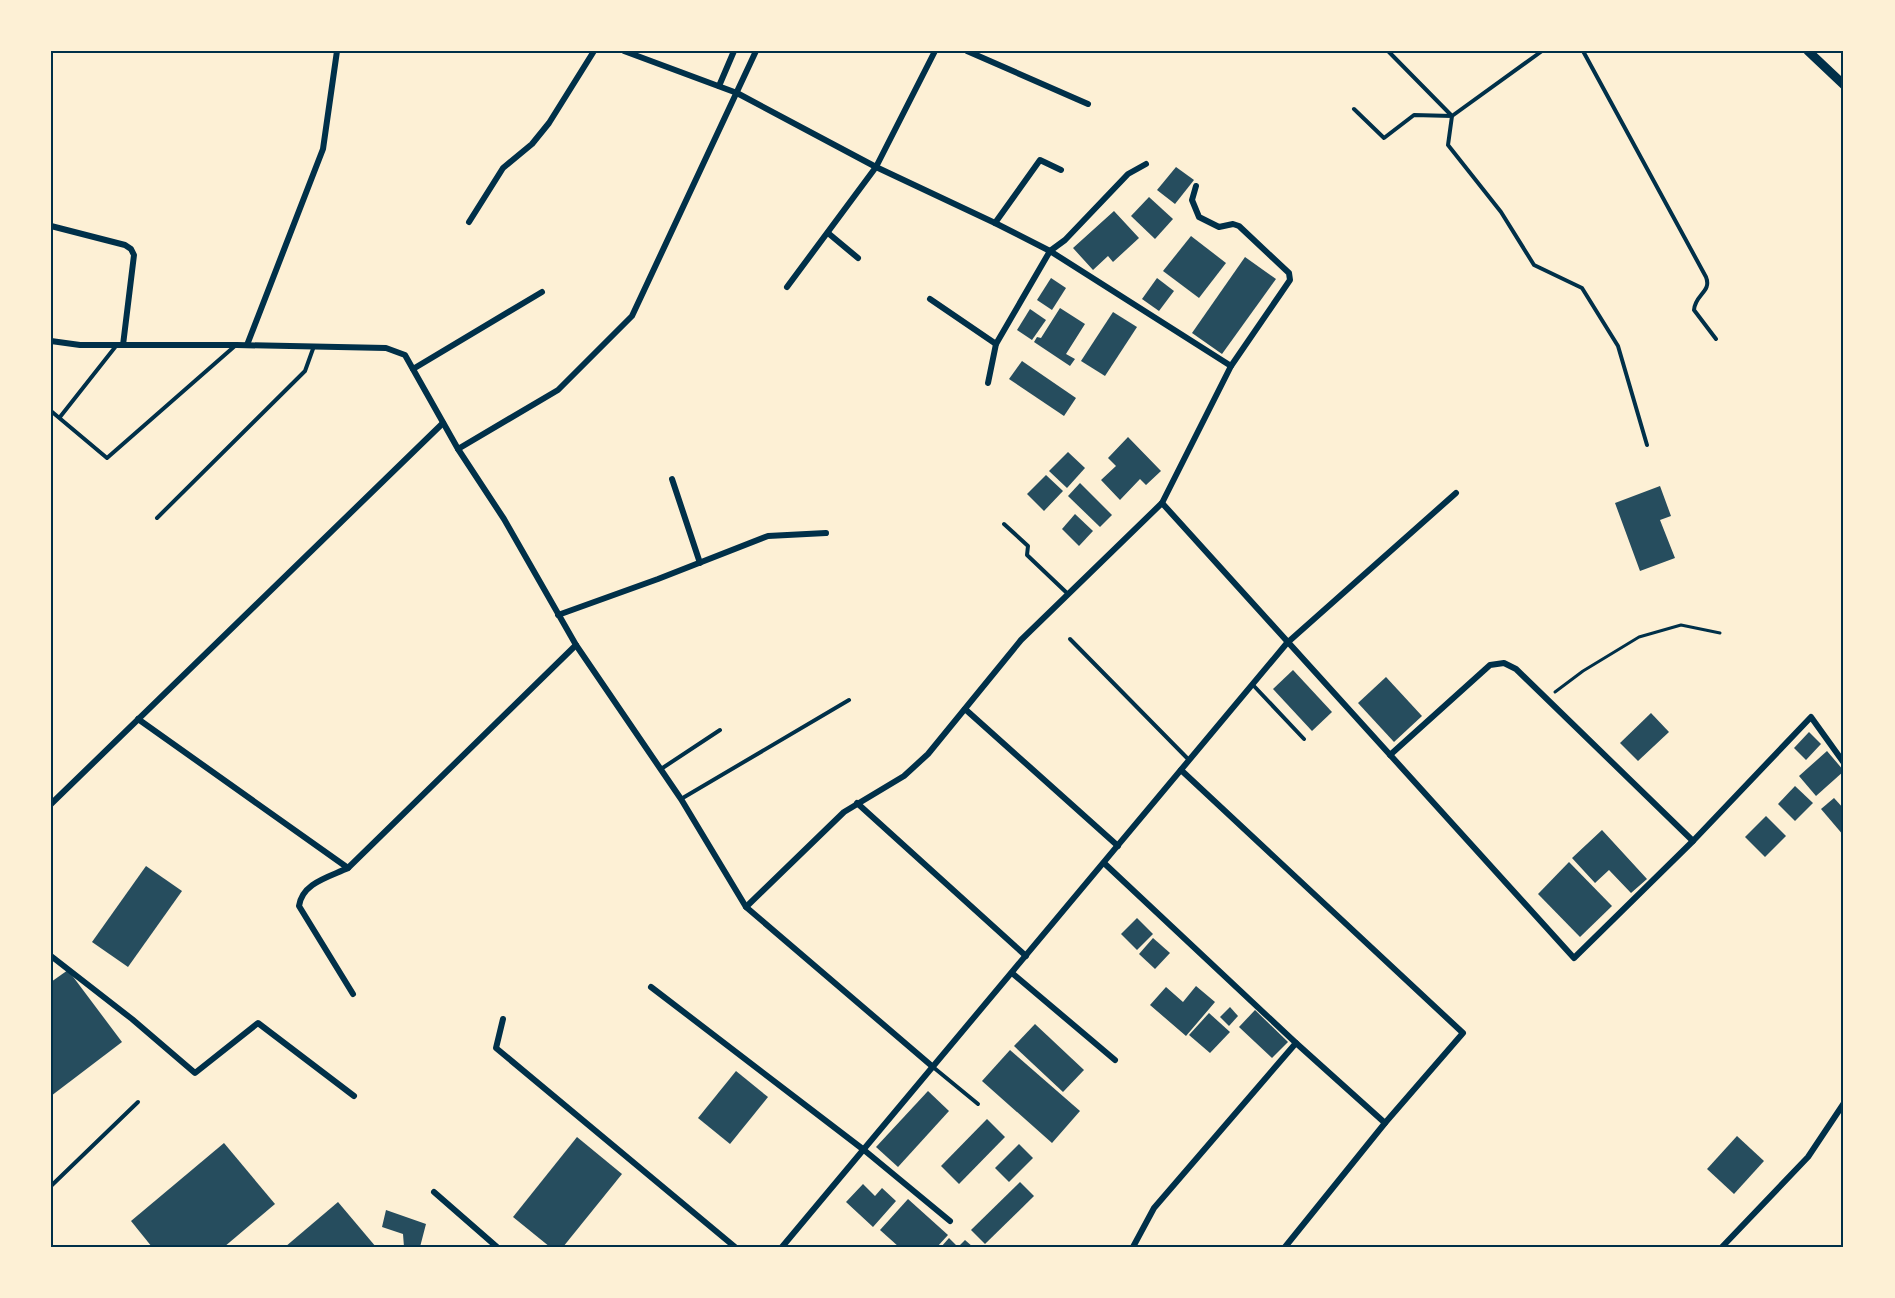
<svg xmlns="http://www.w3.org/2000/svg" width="1895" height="1298" font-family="'Open Sans',sans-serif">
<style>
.building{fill:#264d5e}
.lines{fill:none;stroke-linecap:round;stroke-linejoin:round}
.path{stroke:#003049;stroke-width:3}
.service{stroke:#003049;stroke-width:4}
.minor{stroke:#003049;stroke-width:6}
.tertiary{stroke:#003049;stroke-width:9}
.neatline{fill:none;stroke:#003049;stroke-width:2}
</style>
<rect width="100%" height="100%" fill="#fdf0d5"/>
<!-- building -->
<g class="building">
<path d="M1176 167 1194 180 1175 204 1157 190Z"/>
<path d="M1149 197 1173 219 1155 239 1131 216Z"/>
<path d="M1114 211 1139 238 1113 262 1108 256 1093 270 1073 248Z"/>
<path d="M1191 236 1226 263 1199 298 1163 271Z"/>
<path d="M1245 257 1276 279 1222 354 1192 333Z"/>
<path d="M1051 278 1066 288 1052 310 1037 300Z"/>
<path d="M1157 278 1174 291 1159 311 1142 299Z"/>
<path d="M1060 308 1085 324 1066 354 1075 359 1070 366 1034 342 1037 337 1041 338Z"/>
<path d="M1030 309 1046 320 1032 340 1017 330Z"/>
<path d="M1113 312 1137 327 1105 376 1081 361Z"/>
<path d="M1022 361 1076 398 1064 416 1009 379Z"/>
<path d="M1128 437 1161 471 1146 485 1140 479 1120 500 1101 480 1116 466 1108 458Z"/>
<path d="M1068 452 1085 468 1067 488 1049 471Z"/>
<path d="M1046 475 1063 491 1044 511 1027 494Z"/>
<path d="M1080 483 1112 515 1100 527 1068 496Z"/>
<path d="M1660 486 1671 516 1660 520 1675 558 1640 571 1615 503Z"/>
<path d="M1075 514 1093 531 1079 546 1062 529Z"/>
<path d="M1293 670 1332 712 1312 731 1273 689Z"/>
<path d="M1386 677 1422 716 1394 742 1358 703Z"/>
<path d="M1651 713 1669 732 1638 761 1620 743Z"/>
<path d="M1809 732 1821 744 1806 760 1794 748Z"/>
<path d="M1827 751 1844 771 1816 796 1799 776Z"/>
<path d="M1795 786 1813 803 1795 821 1778 804Z"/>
<path d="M1834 798 1844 809V836L1821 809Z"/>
<path d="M1766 816 1786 836 1765 857 1745 837Z"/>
<path d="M1602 830 1647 879 1631 893 1609 870 1595 883 1572 858Z"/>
<path d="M1569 862 1612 906 1580 937 1538 894Z"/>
<path d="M146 866 182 891 128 967 92 942Z"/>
<path d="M1137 918 1153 934 1137 950 1121 934Z"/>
<path d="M1153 938 1170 953 1155 969 1139 954Z"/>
<path d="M68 970 122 1042 51 1096V982Z"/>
<path d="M1196 986 1215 1002 1186 1036 1150 1005 1166 987 1183 1002Z"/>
<path d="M1230 1007 1238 1016 1229 1026 1220 1017Z"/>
<path d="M1255 1010 1288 1042 1272 1058 1239 1027Z"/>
<path d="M1209 1013 1230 1032 1210 1053 1189 1035Z"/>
<path d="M1035 1024 1084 1070 1063 1092 1014 1046Z"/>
<path d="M1010 1050 1080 1111 1052 1143 982 1081Z"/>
<path d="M736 1071 768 1097 730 1144 698 1118Z"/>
<path d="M928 1091 949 1111 898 1167 876 1147Z"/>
<path d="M987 1119 1005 1137 959 1184 941 1166Z"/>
<path d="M1737 1136 1764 1161 1734 1194 1707 1169Z"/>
<path d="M577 1137 622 1174 563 1247H550L513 1217Z"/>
<path d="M224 1143 275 1204 224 1247H152L131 1221Z"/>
<path d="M1019 1144 1033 1158 1009 1182 995 1168Z"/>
<path d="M1020 1182 1034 1196 985 1244 971 1230Z"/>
<path d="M863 1184 875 1196 882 1188 896 1201 873 1227 846 1202Z"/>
<path d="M908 1199 948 1235 937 1247H899L880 1230Z"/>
<path d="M338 1202 376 1247H285Z"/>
<path d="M386 1210 426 1224 420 1247H404L403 1234 382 1227Z"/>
<path d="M949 1238 958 1247 965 1240 973 1247H941Z"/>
</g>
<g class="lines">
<!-- path -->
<path class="path" d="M1555 692 1583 671 1639 637 1681 625 1720 633"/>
<!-- service -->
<g class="service">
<path d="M1388 51 1452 116 1542 51"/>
<path d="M1583 51 1706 277C1712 292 1695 294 1694 310L1716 339"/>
<path d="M1354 109 1384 138 1414 115 1452 116 1448 145 1501 212 1534 265 1582 288 1618 346 1647 445"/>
<path d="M51 411 107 458 236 345"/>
<path d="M60 417 116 346"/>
<path d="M157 518 305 371 314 346"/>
<path d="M1004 524 1028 546 1027 555 1068 594"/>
<path d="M1070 639 1189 760"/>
<path d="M1253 685 1304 739"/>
<path d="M661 769 720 730"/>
<path d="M681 799 849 700"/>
<path d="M933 1067 978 1104"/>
<path d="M51 1186 138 1102"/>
</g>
<!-- minor -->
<g class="minor">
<path d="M624 51 737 93 876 167 995 223 1050 251 1231 366"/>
<path d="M967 51 1088 104"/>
<path d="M719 86 734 51"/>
<path d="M469 222 503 168 532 144 549 123 594 51"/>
<path d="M995 223 1040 160 1061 170"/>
<path d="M51 226 125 245 131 249 134 255 123 345"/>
<path d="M828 233 858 258"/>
<path d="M787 287 876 167 935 51"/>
<path d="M930 299 996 344"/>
<path d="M51 341 80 345H237L386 348 405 355 458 449 504 519 576 645 681 799 746 907 933 1067"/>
<path d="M247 345 323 149 337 51"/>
<path d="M413 369 542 292"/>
<path d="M988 383 996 344 1050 251 1065 240 1128 174 1146 164"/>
<path d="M458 449 558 390 632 316 756 51"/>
<path d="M672 479 700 563"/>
<path d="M1162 503 1574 958 1693 841 1811 717 1844 763"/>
<path d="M558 615 658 579 768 536 826 533"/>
<path d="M965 709 1118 846"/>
<path d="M138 719 348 868"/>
<path d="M1390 755 1490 665 1504 663 1516 669 1693 841"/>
<path d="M1181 770 1463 1033 1385 1123 1285 1247"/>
<path d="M857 803 1026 956"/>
<path d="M51 804 443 423"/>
<path d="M1104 863 1296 1043 1385 1123"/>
<path d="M746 907 844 812 904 776 928 754 1021 640 1162 503 1231 366 1290 280 1289 273 1239 226 1233 224 1219 227 1199 217 1192 200 1196 186"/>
<path d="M51 956 132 1019 195 1073 258 1023 354 1096"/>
<path d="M1012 973 1115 1060"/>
<path d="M651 987 864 1150 950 1221"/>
<path d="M353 994 299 906C302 883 329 877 348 868L576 645"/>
<path d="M503 1019 496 1048 735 1247"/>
<path d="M434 1192 497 1247"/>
<path d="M782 1247 1287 643 1456 493"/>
<path d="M1133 1247 1154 1208 1296 1043"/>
<path d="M1722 1247 1808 1157 1844 1103"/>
</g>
<!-- tertiary -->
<path class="tertiary" d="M1808 51 1844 85"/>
</g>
<!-- border -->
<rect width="1895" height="1298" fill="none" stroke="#fdf0d5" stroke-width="105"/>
<rect x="52" y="52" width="1790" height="1194" class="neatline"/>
</svg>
